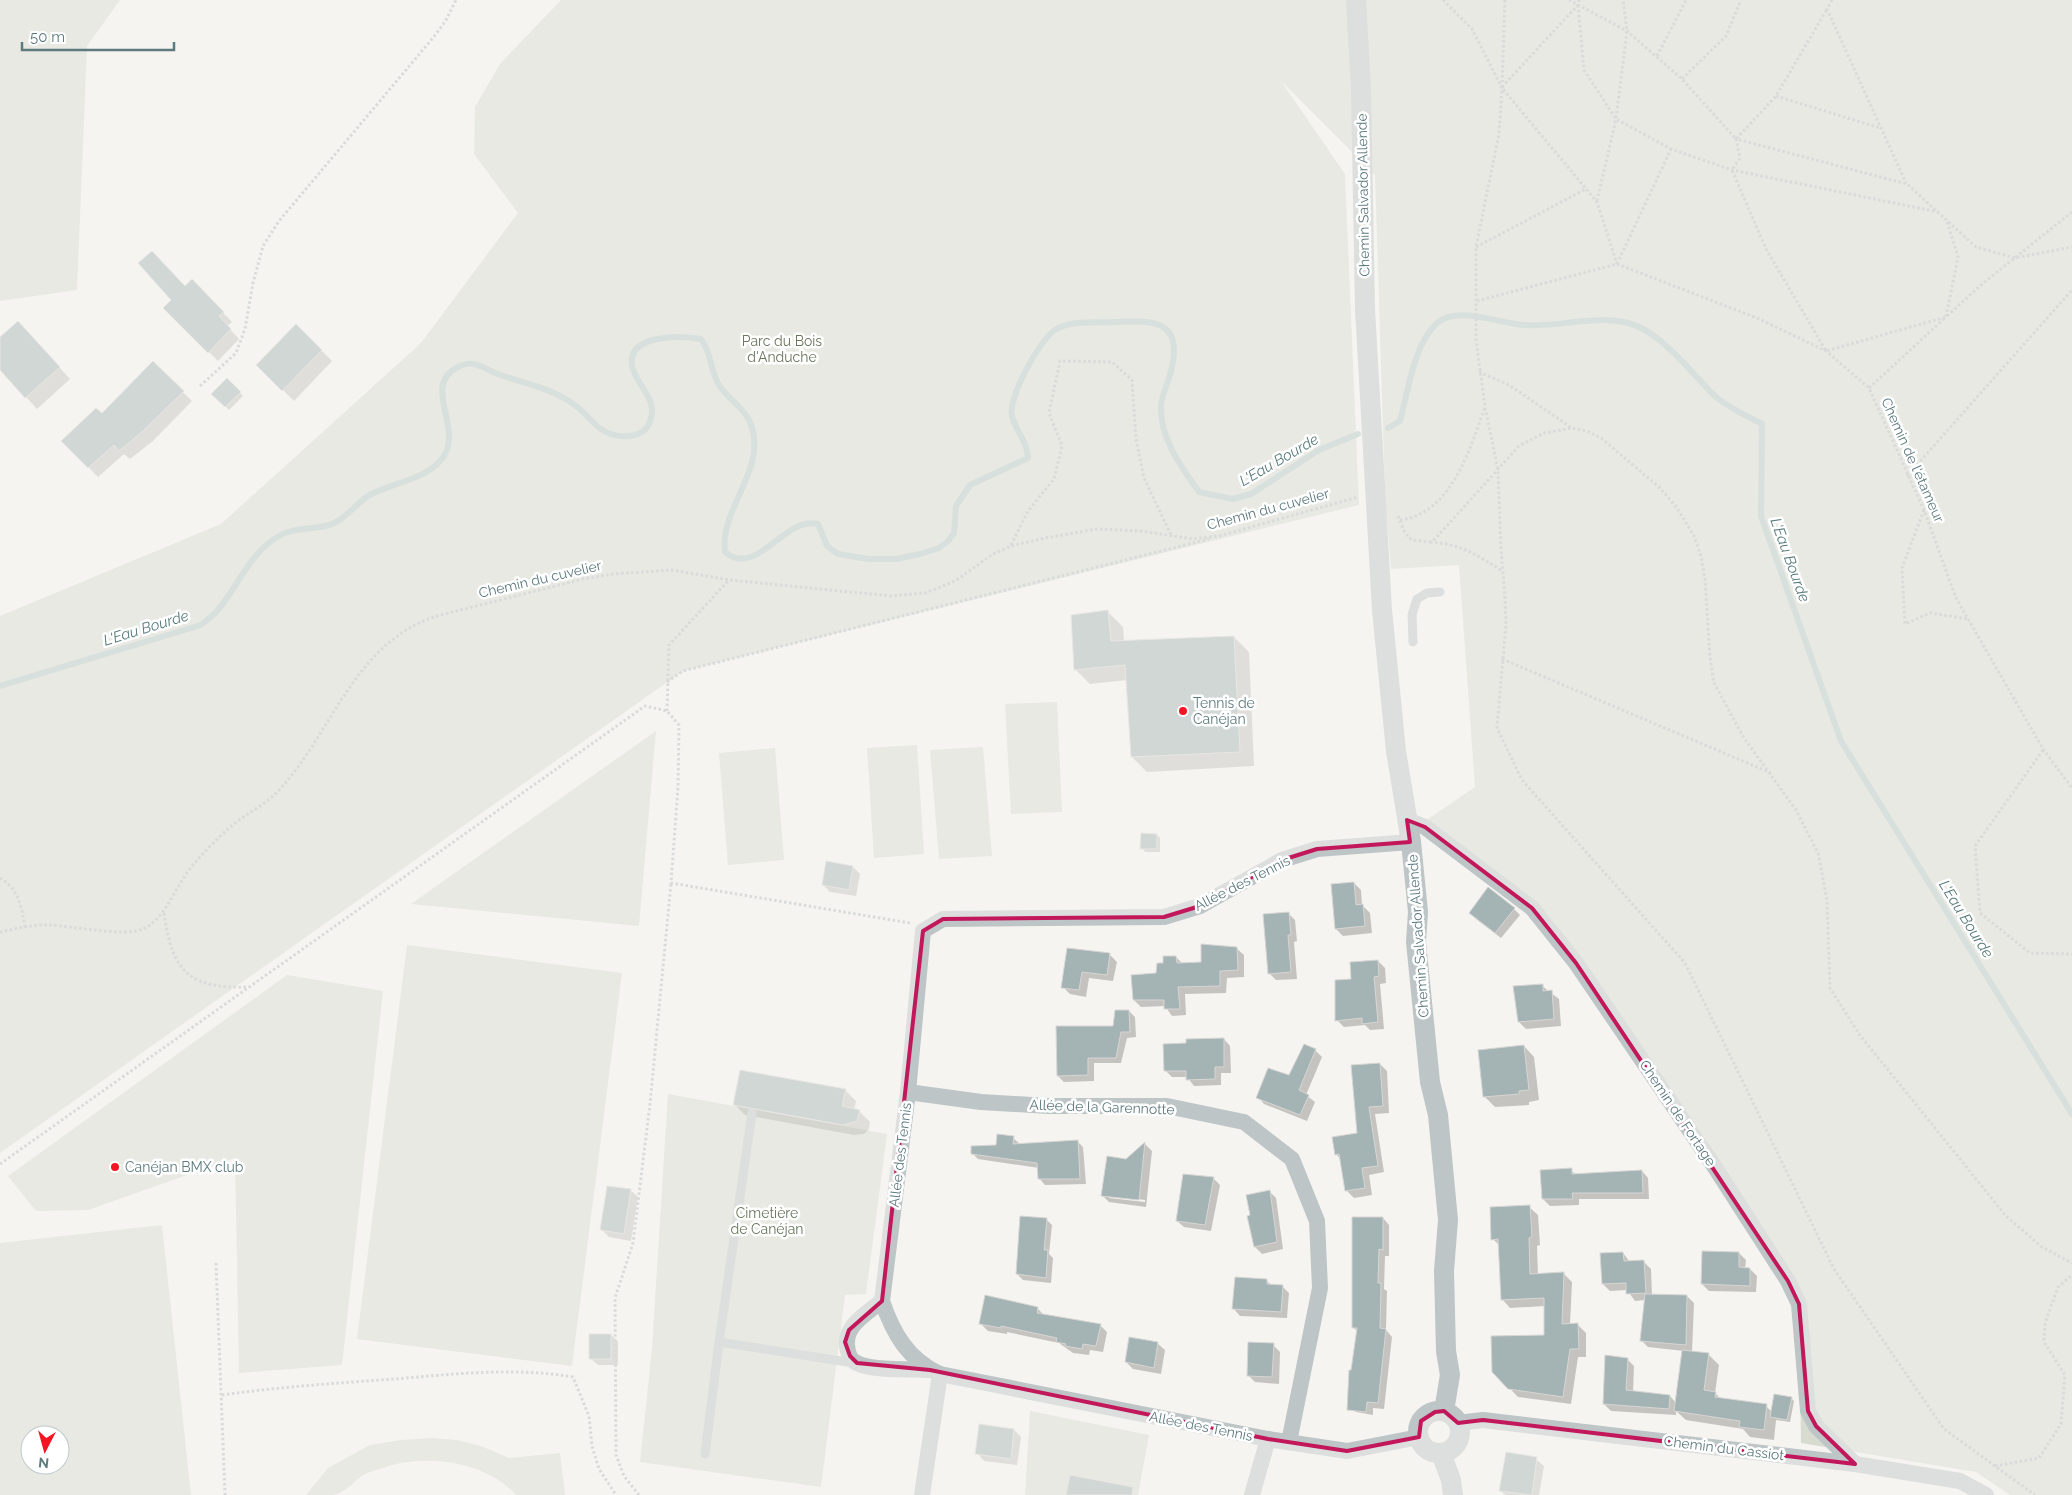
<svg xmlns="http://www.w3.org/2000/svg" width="2072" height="1495" font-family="Raleway,sans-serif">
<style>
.green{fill:#d7dbd0;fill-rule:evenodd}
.shadow{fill:#0003;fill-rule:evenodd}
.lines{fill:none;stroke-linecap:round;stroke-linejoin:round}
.stream{stroke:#b3c8c7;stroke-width:6}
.building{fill:#a4b3b4;stroke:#d7d6d4}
.path{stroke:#b7bdbe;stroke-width:3;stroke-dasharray:2.5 2.5;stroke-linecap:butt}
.service{stroke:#bdc5c6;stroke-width:9}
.minor{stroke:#bdc5c6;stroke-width:16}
.tertiary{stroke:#bdc5c6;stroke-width:20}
.marked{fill:none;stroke:#c2185b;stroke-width:4;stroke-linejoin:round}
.poi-dot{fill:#f31424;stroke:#fff;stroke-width:2}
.labels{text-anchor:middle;stroke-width:5;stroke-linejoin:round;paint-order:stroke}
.street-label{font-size:14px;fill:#5d7a7f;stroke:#fff}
.park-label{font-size:14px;fill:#69775d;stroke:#fff}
.poi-label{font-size:14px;fill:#5d7a7f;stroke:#fff;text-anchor:start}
.water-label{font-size:15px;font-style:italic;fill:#587c7a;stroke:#fff}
</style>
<rect width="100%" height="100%" fill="#f6f4f1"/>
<!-- green -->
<g class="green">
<path d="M0 0H120L87 46 77 290 0 301Z"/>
<path d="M561 0H2072V1495H2010L1976 1472 1801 1443 1799 1304 1532 908 1443 841 1428 819 1475 787 1459 565 1391 569 1385 493 1375 175 1281 81 1345 174 1359 505 683 671 0 1153V616L221 524 421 343 518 213 474 154 475 107 500 64Z"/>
<path d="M1057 702 1062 812 1011 814 1005 704Z"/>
<path d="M656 731 639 926 411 904Z"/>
<path d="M917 745 924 854 874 858 867 748Z"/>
<path d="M983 747 992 856 939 859 930 750Z"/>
<path d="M775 748 784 860 728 865 719 753Z"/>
<path d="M407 945 622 973 572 1366 357 1339Z"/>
<path d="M287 975 383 991 342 1365 239 1373 235 1158 88 1210 36 1211 8 1176Z"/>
<path d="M668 1094 887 1134 866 1294 845 1295 821 1487 640 1462 652 1348Z"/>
<path d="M162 1225 191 1495H0V1243ZM30 1435H60V1465H30Z"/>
<path d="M1030 1411 1149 1435 1138 1495H1025Z"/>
<path d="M432 1438 457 1440 481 1446 509 1458 560 1453 565 1495H516C486 1461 425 1453 383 1468 376 1470 368 1472 362 1476 354 1482 343 1494 333 1495 325 1495 315 1495 306 1495L328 1468 370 1445 401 1440Z"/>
</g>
<!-- shadow -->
<g class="shadow">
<path d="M186 287 201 290 232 322 227 326 239 339 218 361 165 308Z"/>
<path d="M296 325 332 361 294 401 258 365Z"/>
<path d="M29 334 70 379 37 409 0 368V339Z"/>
<path d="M153 363 192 401 153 441 130 459 124 454 98 477 63 441 102 415Z"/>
<path d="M227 380 243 396 229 410 213 394Z"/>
<path d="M1108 612 1123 627 1124 642 1234 637 1249 652 1254 766 1147 772 1132 757 1127 680 1090 684 1075 669Z"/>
<path d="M1157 835 1160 838V852H1145L1142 848Z"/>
<path d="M853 867 860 874 856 896 830 892 823 885Z"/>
<path d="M1354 883 1361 890 1362 905 1370 913 1372 933 1343 936 1336 929Z"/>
<path d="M1514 909 1520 915 1501 938 1476 919Z"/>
<path d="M1288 913 1295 920 1297 941 1294 942 1297 979 1276 980 1269 973Z"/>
<path d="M1236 948 1244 955V977L1227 978 1226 993 1185 994 1186 1015 1172 1016 1165 1006 1141 1007 1134 1000 1164 964 1176 957 1183 964 1202 963Z"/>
<path d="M1068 949 1109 954 1117 962 1113 981 1089 978 1086 997 1070 994 1063 987Z"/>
<path d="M1378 961 1385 968 1386 983 1380 984 1384 1029 1370 1030 1365 1025 1344 1027 1337 1020 1353 980Z"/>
<path d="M1542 986 1559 999 1561 1026 1526 1029 1519 1022Z"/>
<path d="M1129 1011 1135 1017 1136 1037 1127 1038 1121 1063H1094V1081L1064 1082 1058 1076 1114 1027Z"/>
<path d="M1224 1039 1230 1046 1231 1073H1221V1085L1194 1086 1187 1077H1172L1166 1071Z"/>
<path d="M1524 1046 1534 1057 1539 1100 1529 1102V1105L1495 1107 1484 1096Z"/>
<path d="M1315 1050 1322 1057 1306 1095 1315 1102 1307 1121 1264 1104 1258 1097 1289 1077Z"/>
<path d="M1380 1064 1387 1071 1389 1113 1375 1114 1384 1172 1369 1175 1372 1195 1354 1198 1346 1190 1341 1160 1336 1154 1358 1134Z"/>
<path d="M845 1090 856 1101 854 1110 859 1111 870 1122 869 1129 864 1134 854 1135 745 1115 734 1104Z"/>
<path d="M1013 1138 1020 1144 1077 1141 1083 1147 1086 1184 1045 1185 1039 1178V1168L978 1159 972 1153 997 1146Z"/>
<path d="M1145 1144 1152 1151 1146 1207 1109 1202 1102 1195 1127 1160ZM1109 1195 1145 1200V1202L1109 1198Z"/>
<path d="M1571 1170 1576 1175 1642 1171 1648 1178 1649 1199H1579V1205L1550 1206 1543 1199Z"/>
<path d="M1213 1178 1220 1185 1211 1231 1184 1227 1177 1221Z"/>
<path d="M630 1190 638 1197 631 1241 609 1237 602 1230Z"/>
<path d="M1269 1191 1276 1198 1283 1249 1262 1254 1255 1247Z"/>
<path d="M1529 1207 1538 1215 1540 1245 1537 1246 1538 1274 1563 1273 1572 1282 1570 1325H1578L1586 1333V1357H1578L1571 1404 1518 1397 1493 1371 1546 1336 1545 1306 1510 1308 1502 1299 1500 1246 1493 1239Z"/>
<path d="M1383 1218 1389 1225V1256H1385L1384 1289 1387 1291 1386 1330 1392 1337 1384 1409 1373 1408V1415L1356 1412 1349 1405 1358 1332 1354 1328Z"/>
<path d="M1046 1219 1052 1225 1049 1254 1053 1258 1051 1283 1023 1280 1017 1274Z"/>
<path d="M1623 1253 1630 1262H1644L1651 1269 1652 1296H1687L1694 1303 1692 1352 1709 1355 1719 1365 1715 1393 1721 1399 1766 1406 1772 1412 1791 1398 1794 1401 1790 1422 1776 1420 1774 1440 1750 1437 1743 1429 1686 1420 1676 1411V1415L1611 1411 1604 1404 1627 1359 1634 1366 1633 1392 1670 1396 1676 1403 1684 1351 1648 1347 1641 1340 1645 1300 1635 1301 1627 1290 1610 1291 1603 1284Z"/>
<path d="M1739 1253 1746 1260 1745 1269H1750L1757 1276 1756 1292 1709 1291 1702 1284Z"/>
<path d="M1267 1281 1272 1286 1283 1287 1289 1293 1287 1318 1240 1316 1234 1309Z"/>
<path d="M1037 1308 1044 1315 1100 1325 1107 1332 1103 1352 1090 1350 1089 1355 1073 1353 1059 1343 1007 1332V1334L988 1331 981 1324Z"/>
<path d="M611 1335 618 1342V1365H598L590 1358Z"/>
<path d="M1157 1343 1165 1350 1161 1374 1133 1369 1126 1362Z"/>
<path d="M1273 1345 1280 1352 1279 1384 1255 1382 1248 1375Z"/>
<path d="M1014 1430 1021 1437 1017 1465 984 1461 977 1453Z"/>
<path d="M1536 1459 1544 1466 1539 1495H1505L1500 1490Z"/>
</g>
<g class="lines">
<!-- stream -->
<g class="stream">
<path d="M1388 428 1400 421C1408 392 1414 343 1437 323 1458 305 1500 324 1525 325 1563 328 1606 310 1641 328 1668 341 1694 376 1716 397 1729 408 1747 416 1762 424L1761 516 1841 741 2072 1114"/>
<path d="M0 686 201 625C206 620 213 616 218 610 239 585 249 553 279 536 296 526 317 531 334 523 347 517 356 504 368 496 390 483 422 481 440 461 468 432 419 386 458 367 462 365 469 363 473 364 482 365 489 371 498 374 525 384 553 388 576 406 586 413 596 429 608 433 618 437 632 438 642 432 650 427 654 413 651 404 648 391 635 381 632 366 627 333 682 336 701 339 712 353 710 371 719 385 727 398 742 406 749 420 771 467 719 507 725 552 757 579 785 515 818 524L827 546 838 554 869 559H896L920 554 939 548 948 541 954 533 956 506 970 485 1028 458C1027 440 1016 432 1012 416 1008 398 1039 340 1055 330 1070 320 1096 323 1114 322 1157 320 1185 321 1170 375 1167 385 1161 397 1161 407 1160 439 1182 468 1199 492L1233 499 1251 494 1319 450 1358 434"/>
</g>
</g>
<!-- building -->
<g class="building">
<path d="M152 251 185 286 192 279 224 312 219 316 231 329 208 353 163 308 171 300 138 263Z"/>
<path d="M18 321 60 367 25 398 0 370V337Z"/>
<path d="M296 324 322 350 282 391 256 365Z"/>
<path d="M153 361 184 391 143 431 119 451 114 445 88 468 61 441 96 408 102 413Z"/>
<path d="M227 378 241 392 225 407 211 394Z"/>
<path d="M1108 610 1111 641 1234 636 1240 752 1131 757 1125 665 1074 670 1071 615Z"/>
<path d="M1141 833 1157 834V849H1140Z"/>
<path d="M826 861 853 866 849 890 822 885Z"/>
<path d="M1354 882 1356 905 1363 904 1365 926 1335 929 1331 884Z"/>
<path d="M1488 887 1515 908 1495 933 1469 913Z"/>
<path d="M1289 912 1291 935H1288L1291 972 1268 974 1263 914Z"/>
<path d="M1201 944 1237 947 1238 970 1220 971V986L1178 987 1180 1009H1164V1000H1133L1131 975 1156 973 1157 963H1163V956H1176L1177 963 1201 962Z"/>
<path d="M1067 948 1110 953 1107 975 1082 972 1079 990 1061 988Z"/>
<path d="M1378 960 1379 976 1374 977 1378 1022 1362 1024V1018L1335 1021V980L1351 979 1350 962Z"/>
<path d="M1543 984V991L1552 990 1554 1019 1518 1022 1513 986Z"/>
<path d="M1115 1010H1129L1130 1032H1121L1116 1058H1088V1075L1057 1076 1056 1026H1113Z"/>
<path d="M1224 1038V1067H1215V1079L1186 1080V1071H1164L1163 1044 1186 1043V1039Z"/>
<path d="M1304 1044 1316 1049 1299 1090 1309 1095 1300 1115 1256 1098 1268 1068 1289 1075Z"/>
<path d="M1524 1045 1529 1090 1519 1091V1094L1483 1097 1478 1050Z"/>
<path d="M1380 1063 1383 1106 1369 1107 1378 1166 1362 1168 1365 1188 1345 1191 1339 1154 1335 1155 1332 1137 1357 1133 1351 1065Z"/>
<path d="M740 1070 846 1089 842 1106 860 1110 857 1121 843 1125 733 1105Z"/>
<path d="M997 1134 1014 1136 1013 1144 1078 1140 1080 1179H1038L1037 1163 971 1154V1146L996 1145Z"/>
<path d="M1145 1142 1139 1200 1101 1196 1107 1156 1126 1159Z"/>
<path d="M1572 1168V1174L1642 1170 1643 1193H1572L1573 1199H1542L1540 1170Z"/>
<path d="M1183 1174 1214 1177 1205 1225 1176 1221Z"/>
<path d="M607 1186 631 1189 624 1234 600 1230Z"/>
<path d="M1270 1190 1277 1242 1254 1247 1247 1216 1250 1215 1246 1195Z"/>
<path d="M1530 1205 1532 1237 1529 1238 1530 1274 1564 1272 1562 1324 1578 1323 1579 1349H1570L1563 1397 1508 1389 1492 1372 1491 1336 1544 1335V1298L1501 1300 1498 1239 1491 1240 1490 1207Z"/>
<path d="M1020 1216 1047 1218 1044 1250H1048L1046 1278 1016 1274Z"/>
<path d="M1352 1217H1383V1250L1379 1249 1378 1283H1381L1380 1328 1386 1329 1378 1403 1367 1402 1366 1412 1347 1410 1349 1370H1351L1357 1328H1352Z"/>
<path d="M1702 1251 1739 1252V1267L1750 1268V1286L1701 1284Z"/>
<path d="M1623 1252 1624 1261 1644 1260 1646 1293 1626 1294V1283L1602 1284 1600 1253Z"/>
<path d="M1235 1277 1267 1279V1284L1283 1285 1281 1312 1232 1309Z"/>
<path d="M1645 1294 1687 1295 1686 1345 1640 1341Z"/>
<path d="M985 1295 1038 1307 1037 1313 1101 1324 1096 1346 1083 1344 1082 1349 1065 1346 1066 1344 1056 1342 1057 1338 1001 1326V1328L979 1324Z"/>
<rect x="589" y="1334" width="22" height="25"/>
<path d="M1129 1337 1158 1342 1154 1368 1125 1362Z"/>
<path d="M1248 1342 1274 1343 1272 1377 1247 1376Z"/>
<path d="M1682 1350 1709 1353 1704 1390 1716 1392 1715 1397 1767 1404 1764 1430 1739 1427 1740 1421 1674 1411Z"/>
<path d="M1605 1355 1628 1358 1626 1390 1670 1395 1669 1409 1603 1404Z"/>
<path d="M1774 1394 1792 1397 1787 1420 1770 1417Z"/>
<path d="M979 1424 1014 1429 1011 1459 975 1454Z"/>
<path d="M1506 1452 1537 1457 1532 1495 1499 1491Z"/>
<path d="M1070 1475 1133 1487 1132 1495H1066Z"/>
</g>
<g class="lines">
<!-- path -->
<g class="path">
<path d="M1443 0 1472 29 1502 88 1499 134 1476 247V339L1485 407 1498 470 1501 548 1505 597 1506 624 1497 728 1522 780 1685 963 1834 1269 1944 1429 2035 1495"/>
<path d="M1505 0 1502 88 1597 202 1617 264"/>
<path d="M1569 0 1627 31 1682 79 1736 139 1776 96 1827 9"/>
<path d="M1832 0 1827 9 1906 183"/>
<path d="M1578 5 1584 70 1616 119 1671 149 1732 170 1938 212"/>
<path d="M1657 56 1686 0"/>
<path d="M1682 79 1726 36 1741 0"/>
<path d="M1502 87 1578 5 1579 0"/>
<path d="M1776 96 1880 128"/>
<path d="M1597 201 1616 119 1627 31 1623 0"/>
<path d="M2072 212 1981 285 1946 317 1826 351 1766 249 1732 170 1740 158 1736 139 1907 184 1976 247 2015 258 2072 247"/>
<path d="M1476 247 1586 189"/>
<path d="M1617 264 1757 318 1826 351 1869 388 1924 510 1956 598 2043 749 2072 788"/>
<path d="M1477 301 1617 264 1671 149"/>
<path d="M1479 372 1509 385 1572 428"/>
<path d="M200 386 236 353 245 329 253 283 263 246 279 221 432 39 445 22 456 0"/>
<path d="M1869 388 1946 317 1958 257 1947 221"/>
<path d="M1907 476 2072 290"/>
<path d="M1924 510 1902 568 1905 624 1930 613 1968 619"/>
<path d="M1398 516 1405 533 1412 540 1429 542 1435 539 1519 446 1544 433 1572 428 1587 431 1601 438 1660 488 1677 508 1694 536 1701 556 1705 578 1710 657 1714 683 1744 738 1796 810 1818 853 1827 900 1830 988 1859 1034 2006 1216 2042 1247 2072 1263"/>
<path d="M1400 520C1451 514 1470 449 1485 407"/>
<path d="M1430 542C1461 544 1477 555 1502 571"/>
<path d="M1011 545 1028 511 1054 479 1062 446 1049 413 1060 361 1112 362 1132 380 1136 439 1144 478 1172 537"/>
<path d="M1502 659 1771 773"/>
<path d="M667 682 683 671 1209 539"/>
<path d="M667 711 669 645 729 580"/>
<path d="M2043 750 1975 846 1980 913 2030 953 2072 954"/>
<path d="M0 878C19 889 21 906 25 927"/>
<path d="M164 913C172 971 188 989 248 987"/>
<path d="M0 932C16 929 32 924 49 925 71 926 123 937 143 929 165 920 177 883 193 865 207 849 222 833 239 820 253 810 269 802 281 788 334 729 355 642 437 616L583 579 613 574 671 570 730 580 891 596 925 593 955 581 993 554 1011 546 1045 538 1097 529 1141 531 1193 539 1219 536 1358 497"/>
<path d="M0 1164 645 706 667 711 679 725 678 787 671 883 910 923"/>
<path d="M216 1263 225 1495"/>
<path d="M222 1395C279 1387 337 1383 395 1379 454 1374 514 1367 573 1377L589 1416 592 1446 599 1469 616 1495"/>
<path d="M1995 1466 2039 1458 2061 1424 2065 1375 2044 1342 2045 1323 2058 1287 2072 1275"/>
<path d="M639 1495 624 1476 616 1455 615 1298 633 1243 650 1104 671 883"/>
</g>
<!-- service -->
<g class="service">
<path d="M1413 642 1412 615 1417 599 1427 593 1440 592"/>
<path d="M752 1113 719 1342 854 1363"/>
<path d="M705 1454 719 1342"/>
</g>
<!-- minor -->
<g class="minor">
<path d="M1407 820 1425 827 1532 908 1576 963 1714 1166 1788 1281 1799 1304 1808 1411 1816 1426 1855 1464"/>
<path d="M1411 842 1317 849 1282 860 1200 906 1164 917 943 919 923 931 908 1092 882 1301C893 1333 908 1360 940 1374L1268 1439 1347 1451 1419 1437"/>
<path d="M908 1092 981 1102 1049 1106H1167L1244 1122 1292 1159 1317 1221 1320 1288 1289 1442"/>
<path d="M882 1301C866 1314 841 1327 848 1351 849 1356 852 1361 857 1363 871 1371 913 1369 930 1370"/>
<path d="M1458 1423 1483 1420 1855 1464 1960 1481 1986 1495"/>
<path d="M922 1495 940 1374"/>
<path d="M1252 1495 1268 1439"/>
</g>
<!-- tertiary -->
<g class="tertiary">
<path d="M1356 0 1361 89 1365 309 1382 610 1396 751 1411 842 1418 912 1416 942 1430 1082 1438 1115 1448 1220 1444 1271 1446 1351 1450 1375 1444 1411"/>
<circle cx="1439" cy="1432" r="21"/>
<path d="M1441 1453 1451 1480 1453 1495"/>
</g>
</g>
<!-- marked area -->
<path d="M0 0H2072V1495H0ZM1407 820 1425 827 1532 908 1576 963 1788 1281 1799 1304 1808 1411 1816 1426 1855 1464 1483 1420 1458 1423 1444 1411 1435 1412 1421 1421 1419 1437 1347 1451 1268 1439 930 1370 857 1363 850 1356 845 1342 849 1330 882 1301 923 931 943 919 1164 917 1200 906 1282 860 1317 849 1410 842Z" fill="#f6f4f1" fill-opacity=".55" fill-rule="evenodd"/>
<path class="marked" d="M1407 820 1425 827 1532 908 1576 963 1788 1281 1799 1304 1808 1411 1816 1426 1855 1464 1483 1420 1458 1423 1444 1411 1435 1412 1421 1421 1419 1437 1347 1451 1268 1439 930 1370 857 1363 850 1356 845 1342 849 1330 882 1301 923 931 943 919 1164 917 1200 906 1282 860 1317 849 1410 842Z"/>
<!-- markers -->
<g class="poi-dot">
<circle cx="1183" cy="711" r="5"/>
<circle cx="115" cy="1167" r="5"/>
</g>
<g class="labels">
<!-- street labels -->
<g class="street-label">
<text transform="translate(1363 195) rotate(-91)" y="5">Chemin Salvador Allende</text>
<text transform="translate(1913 460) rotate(66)" y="5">Chemin de l'étameur</text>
<text transform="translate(1268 509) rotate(-15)" y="5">Chemin du cuvelier</text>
<text transform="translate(540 579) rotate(-13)" y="5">Chemin du cuvelier</text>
<text transform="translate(1242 883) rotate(-27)" y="5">Allée des Tennis</text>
<text transform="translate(1418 936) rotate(-94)" y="5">Chemin Salvador Allende</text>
<text transform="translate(1102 1107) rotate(2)" y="5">Allée de la Garennotte</text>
<text transform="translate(1678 1113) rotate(56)" y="5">Chemin de Fortage</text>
<text transform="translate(900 1155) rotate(-83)" y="5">Allée des Tennis</text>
<text transform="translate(1201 1426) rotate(11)" y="5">Allée des Tennis</text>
<text transform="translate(1724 1448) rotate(7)" y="5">Chemin du Cassiot</text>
</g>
<!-- park labels -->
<g class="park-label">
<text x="782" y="346">Parc du Bois<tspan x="782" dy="16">d'Anduche</tspan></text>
<text x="767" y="1218">Cimetière<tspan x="767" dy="16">de Canéjan</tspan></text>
</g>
<!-- poi labels -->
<g class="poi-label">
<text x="1193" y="708">Tennis de<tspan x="1193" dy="16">Canéjan</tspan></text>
<text x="125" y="1172">Canéjan BMX club</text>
</g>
<!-- water labels -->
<g class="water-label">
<text transform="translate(1279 460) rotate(-30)" y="5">L'Eau Bourde</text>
<text transform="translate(1790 560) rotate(70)" y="5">L'Eau Bourde</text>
<text transform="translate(146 628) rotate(-17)" y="5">L'Eau Bourde</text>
<text transform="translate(1966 919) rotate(58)" y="5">L'Eau Bourde</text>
</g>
</g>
<!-- north arrow -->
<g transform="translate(45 1450) rotate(186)"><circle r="24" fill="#ffffff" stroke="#becacc"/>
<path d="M0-4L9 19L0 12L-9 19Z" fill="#f31424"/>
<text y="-8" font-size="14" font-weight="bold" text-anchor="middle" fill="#5d7a7f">N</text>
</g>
<!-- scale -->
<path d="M22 42v8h152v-8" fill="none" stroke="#5d7a7f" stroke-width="2.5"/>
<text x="30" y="42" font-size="15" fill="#5d7a7f" stroke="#ffffff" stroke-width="4" paint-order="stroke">50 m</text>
</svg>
